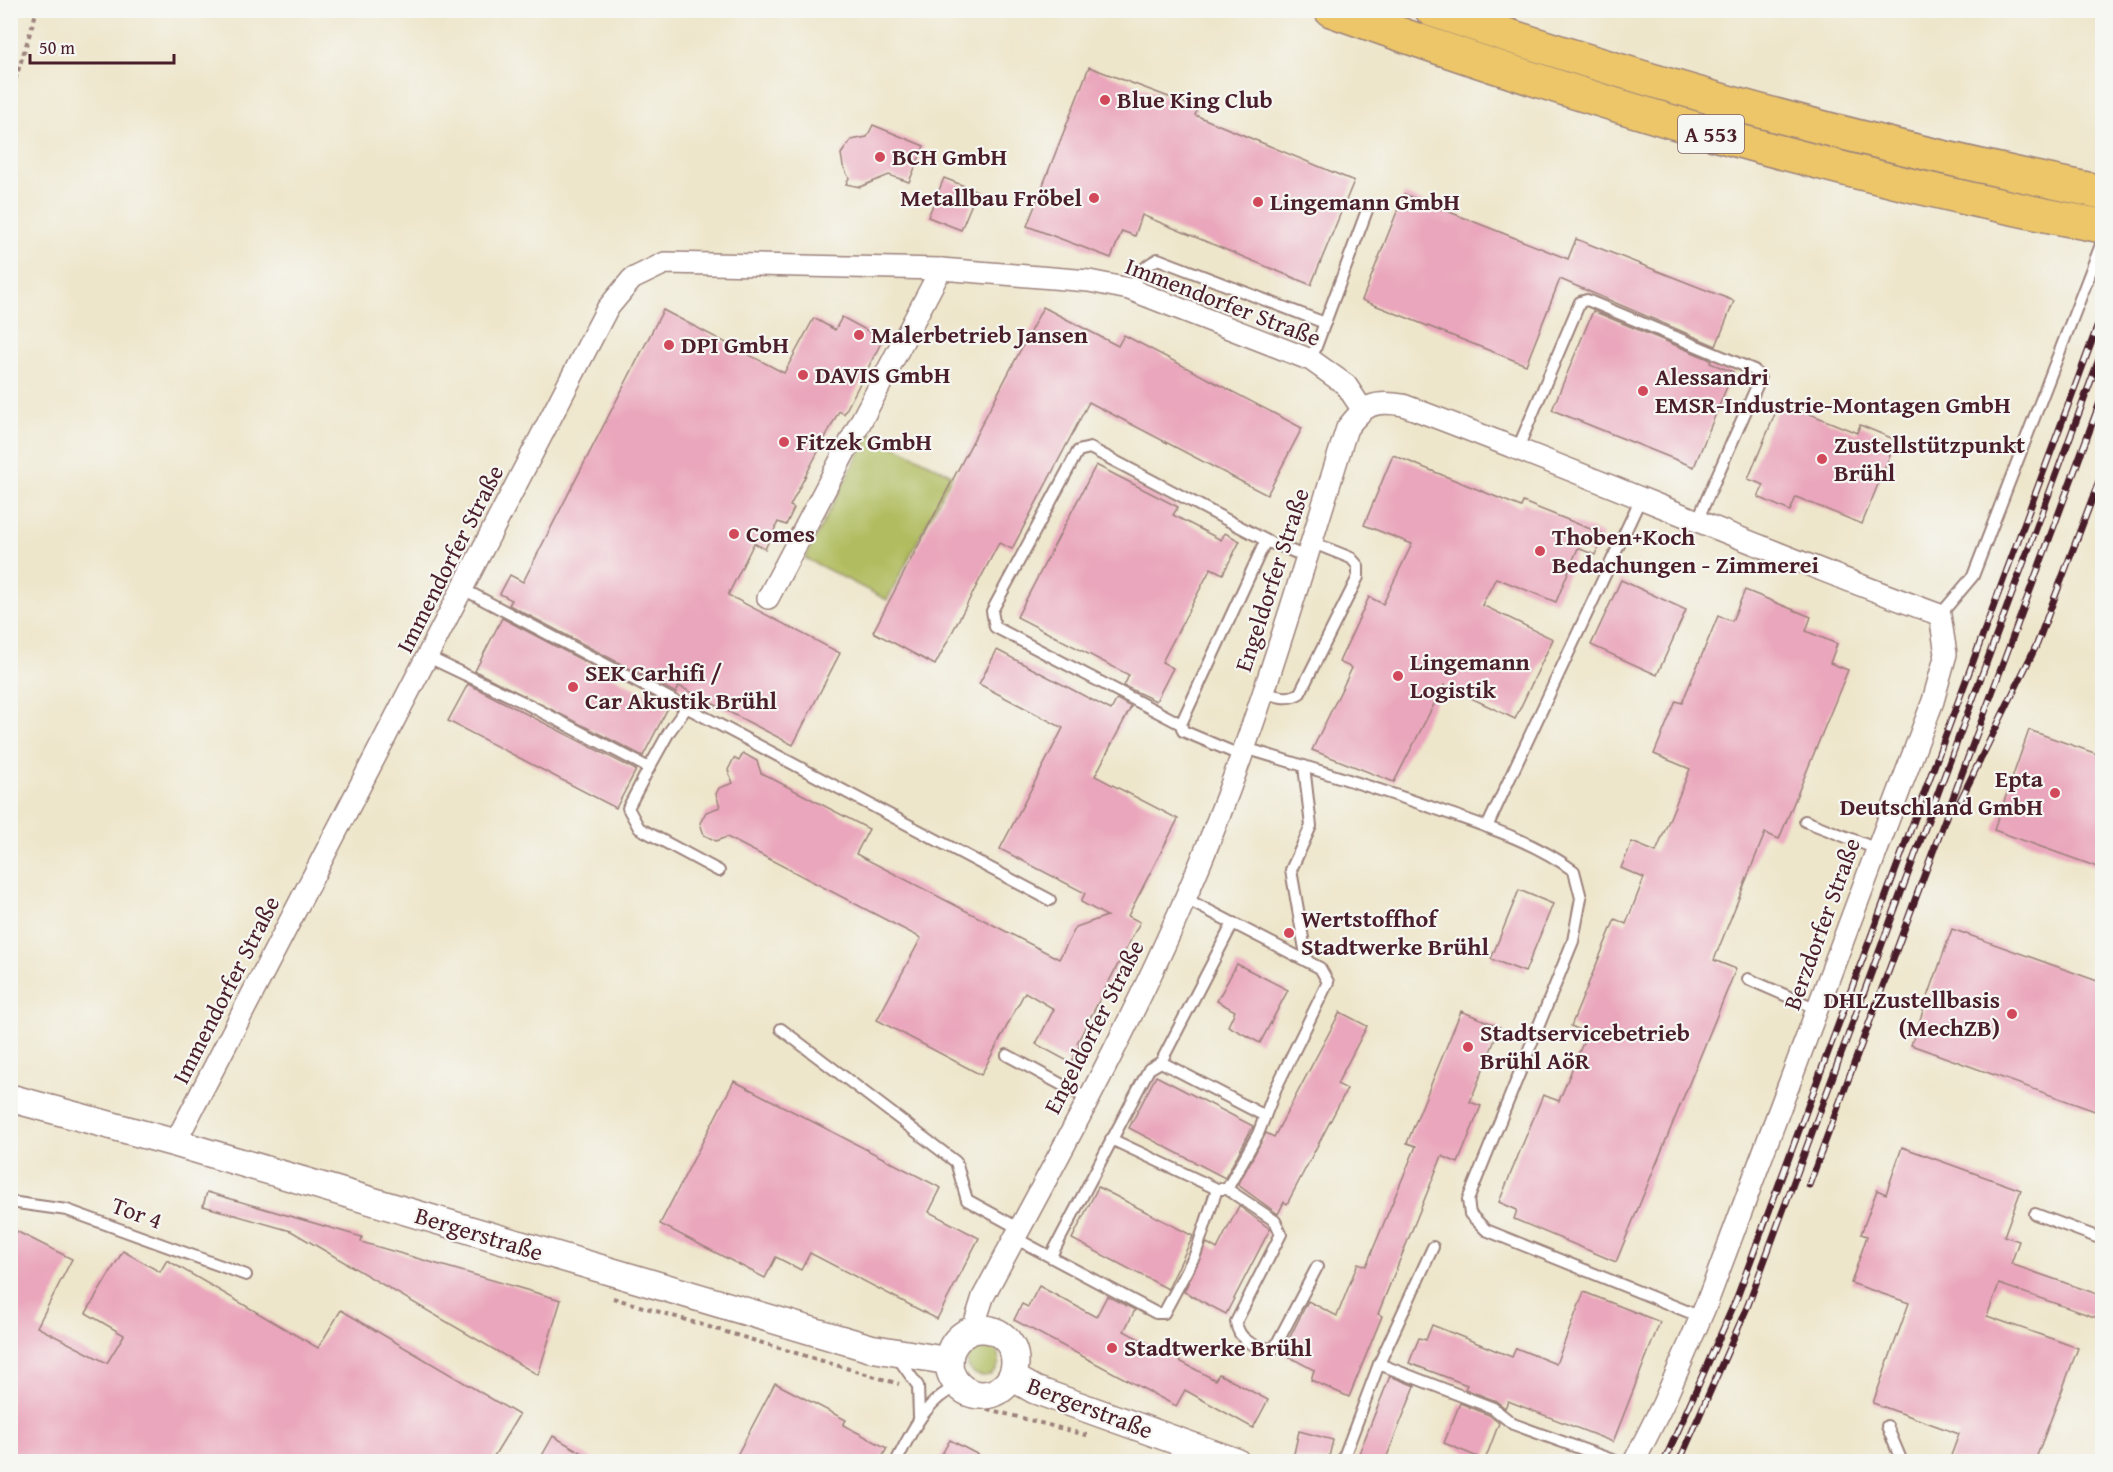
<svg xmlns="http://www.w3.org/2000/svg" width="2113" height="1472" font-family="'Gentium Book Plus',serif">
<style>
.green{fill:#b0bc5e;stroke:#7d6e44;stroke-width:1.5}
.building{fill:#eaa6bc}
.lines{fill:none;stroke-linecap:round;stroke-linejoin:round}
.service-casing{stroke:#9c827b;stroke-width:14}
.minor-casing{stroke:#9c827b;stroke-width:24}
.tertiary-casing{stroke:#9c827b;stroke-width:30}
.trunk-casing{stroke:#9c827b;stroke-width:36}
.motorway-casing{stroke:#9c827b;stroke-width:36}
.path{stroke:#9c827b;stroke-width:4;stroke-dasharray:4.5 4.5;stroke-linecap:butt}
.service{stroke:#fff;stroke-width:10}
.minor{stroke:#fff;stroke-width:21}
.tertiary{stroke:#fff;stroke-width:27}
.trunk{stroke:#ecc669;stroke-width:33}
.motorway{stroke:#ecc669;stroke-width:33}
.rail-casing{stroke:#4a1f2b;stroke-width:7}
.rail{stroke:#f6f6f2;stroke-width:4.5;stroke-dasharray:14;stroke-linecap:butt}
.poi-dot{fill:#d1495b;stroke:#f6f6f2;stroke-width:2}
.labels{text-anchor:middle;stroke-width:4.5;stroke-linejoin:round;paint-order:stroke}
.shield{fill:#f6f6f2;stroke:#7e6067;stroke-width:1.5}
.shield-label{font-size:22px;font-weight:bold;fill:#4a1f2b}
.poi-label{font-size:24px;font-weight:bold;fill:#4a1f2b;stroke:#f6f6f2;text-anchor:start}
.street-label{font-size:24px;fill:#4a1f2b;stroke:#f6f6f2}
</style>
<rect width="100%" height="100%" fill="#f6f6f2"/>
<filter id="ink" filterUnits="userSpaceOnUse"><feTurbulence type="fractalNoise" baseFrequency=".0167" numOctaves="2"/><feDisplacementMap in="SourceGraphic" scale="12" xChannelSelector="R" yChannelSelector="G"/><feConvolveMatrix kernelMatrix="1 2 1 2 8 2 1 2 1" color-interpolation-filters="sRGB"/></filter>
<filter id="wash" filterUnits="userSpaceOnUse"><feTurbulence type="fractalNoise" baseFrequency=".008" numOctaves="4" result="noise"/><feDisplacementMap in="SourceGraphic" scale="24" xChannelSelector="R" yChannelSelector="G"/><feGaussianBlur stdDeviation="1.35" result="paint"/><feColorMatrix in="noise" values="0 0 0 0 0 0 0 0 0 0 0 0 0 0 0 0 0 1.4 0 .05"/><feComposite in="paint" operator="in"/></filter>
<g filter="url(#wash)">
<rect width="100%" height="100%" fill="#eee6cb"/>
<!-- green -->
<g class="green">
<path d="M870 433 952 475 887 600 805 558Z"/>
<circle cx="983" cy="1360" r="16"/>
</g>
<g id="blocks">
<!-- building -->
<g class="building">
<path d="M1089 67 1198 108 1195 115 1354 181 1311 285 1142 215 1135 236 1122 231 1111 258 1027 226Z"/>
<path d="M873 125 924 146 909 182 889 175 860 187 846 184 849 178 843 166 841 154 851 140 867 137Z"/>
<path d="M944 178 977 191 961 230 928 217Z"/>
<path d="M1404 194 1568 259 1576 239 1734 301 1716 346 1560 279 1526 365 1362 300Z"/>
<path d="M1043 307 1118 346 1124 335 1302 428 1267 495 1089 402 1012 549 999 543 935 665 873 632Z"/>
<path d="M663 310 784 373 814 318 835 330 842 317 883 339 844 414 839 411 790 506 794 508 786 525 778 522 765 549 754 543 728 595 840 653 793 745 679 686 676 693 509 605 512 600 500 594 510 575 523 582Z"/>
<path d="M1593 311 1711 360 1710 363 1733 372 1694 467 1552 410Z"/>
<path d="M1780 402 1857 433 1860 425 1896 440 1862 524 1796 497 1790 511 1758 497 1764 485 1748 479Z"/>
<path d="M1393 455 1521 507 1523 502 1603 534 1595 555 1578 548 1556 602 1496 578 1482 605 1553 639 1515 719 1444 685 1394 782 1312 750 1352 668 1339 662 1369 597 1383 604 1412 544 1364 525Z"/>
<path d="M1096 465 1178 507 1173 515 1221 540 1225 533 1240 541 1223 574 1211 568 1162 662 1173 668 1156 701 1124 686 1129 675 1017 617Z"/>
<path d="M1621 580 1686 610 1657 675 1591 645Z"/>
<path d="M1745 590 1811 617 1806 631 1837 644 1830 663 1848 670 1779 839 1765 833 1714 960 1736 969 1616 1262 1514 1219 1517 1210 1499 1202 1543 1095 1559 1101 1587 1033 1571 1026 1615 919 1626 924 1644 878 1621 868 1632 842 1656 852 1690 769 1654 754 1676 701 1682 703 1718 616 1732 621Z"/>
<path d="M502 618 669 706 643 756 475 671Z"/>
<path d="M997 650 1111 710 1117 699 1131 707 1095 776 1178 819 1128 916 1140 922 1077 1043 1080 1044 1071 1063 1036 1044 1054 1009 1025 992 981 1075 877 1020 921 938 727 837 716 841 704 835 700 823 706 812 720 807 716 794 719 788 733 783 728 770 734 758 739 761 743 753 757 761 761 773 869 829 856 854 1059 959 1076 927 1107 916 1081 902 1085 893 1000 849 1063 728 979 684Z"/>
<path d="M468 684 636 770 616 808 448 721Z"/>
<path d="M2029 730 2103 756V869L1994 830Z"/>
<path d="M1519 890 1553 904 1525 972 1491 959Z"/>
<path d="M1952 929 2103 983V1114L1911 1045Z"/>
<path d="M1237 964 1288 990 1260 1043 1228 1026 1235 1011 1217 1001Z"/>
<path d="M1461 1011 1500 1027 1470 1102 1481 1106 1458 1163 1442 1156 1378 1314 1382 1316 1349 1397 1311 1380 1314 1370 1282 1353 1308 1301 1337 1316 1358 1263 1366 1266 1416 1146 1407 1143Z"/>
<path d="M1340 1012 1367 1026 1337 1084 1347 1089 1287 1204 1284 1202 1278 1214 1238 1185 1266 1133 1274 1137Z"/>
<path d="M1156 1076 1253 1126 1225 1178 1129 1128Z"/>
<path d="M734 1081 941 1188 929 1212 979 1238 937 1319 810 1253 801 1270 776 1257 765 1278 660 1224Z"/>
<path d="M1902 1147 2021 1190 2004 1236 2019 1241 2011 1264 2103 1296V1320L1999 1284 1987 1316 2078 1348 2035 1461H1949L1959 1434 1873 1403 1909 1303 1851 1283 1867 1236 1861 1234 1877 1190 1886 1194Z"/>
<path d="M1098 1187 1193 1236 1168 1289 1072 1239Z"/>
<path d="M207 1192 362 1237 361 1242 561 1300 538 1375 291 1231 203 1206Z"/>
<path d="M1239 1206 1270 1229 1226 1314 1184 1292 1207 1243 1217 1249Z"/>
<path d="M10 1228 72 1259 37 1327 107 1363 124 1335 86 1313 123 1251 160 1272 167 1260 318 1348 341 1310 519 1415 491 1461H10Z"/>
<path d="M1039 1286 1096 1317 1107 1296 1135 1310 1124 1331 1215 1380 1219 1374 1268 1400 1253 1428 1185 1390 1176 1406 1014 1320 1022 1304 1028 1307Z"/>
<path d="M1584 1292 1660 1322 1613 1442 1508 1401 1505 1408 1496 1401 1465 1389 1467 1385 1409 1363 1419 1338 1426 1340 1432 1325 1512 1357 1516 1348 1556 1364Z"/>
<path d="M1390 1376 1415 1386 1385 1461H1356Z"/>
<path d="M775 1383 846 1420 843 1425 887 1448 880 1461H734Z"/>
<path d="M1460 1403 1489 1415 1499 1423 1485 1460 1444 1443Z"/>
<path d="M1299 1431 1333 1440 1328 1461 1293 1458Z"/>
<path d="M553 1436 596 1461H539Z"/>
<path d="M950 1440 990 1461H938Z"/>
</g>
</g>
</g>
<g filter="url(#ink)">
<use href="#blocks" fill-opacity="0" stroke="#9c827b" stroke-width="1.5"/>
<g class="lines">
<defs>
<g id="service">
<path d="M1133 290C1137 274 1143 267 1158 259L1325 323"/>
<path d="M1311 360 1369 205"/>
<path d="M1518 448 1580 302 1587 300 1754 370 1760 379 1697 521"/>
<path d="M463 589 1050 900"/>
<path d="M1940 615 1973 576 2102 242"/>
<path d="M428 657 525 703 649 768 669 732 687 707"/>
<path d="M1263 692C1276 696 1288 701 1300 693L1358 577V566L1351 558 1311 542"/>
<path d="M1181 724 995 627 992 611 1078 451 1090 448 1269 542"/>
<path d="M1245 748C1311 768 1377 788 1442 811 1488 827 1535 842 1574 871L1581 898 1573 941 1468 1200 1470 1214 1486 1230 1701 1317"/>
<path d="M1242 756 1183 731 1181 724 1265 542 1278 545 1306 557"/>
<path d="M1304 766 1311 826 1291 870 1307 961"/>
<path d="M649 768 628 808 639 828 719 871"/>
<path d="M1805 821 1877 849"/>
<path d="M1487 827 1641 498"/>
<path d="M1233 923 1161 1062 1265 1116"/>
<path d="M1748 979 1817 1009"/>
<path d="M781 1029 956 1162 967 1200 1020 1229"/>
<path d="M1007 1055 1088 1099"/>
<path d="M1111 1139 1217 1189H1227L1258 1134 1276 1088 1328 982 1320 968 1186 899"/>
<path d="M1227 1189 1275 1221 1281 1234 1236 1322C1239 1342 1256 1348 1274 1349L1317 1267"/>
<path d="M10 1202 67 1210 246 1275"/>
<path d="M2035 1214 2102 1239"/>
<path d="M1015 1238 1156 1313H1164L1195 1255 1217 1189"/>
<path d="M1051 1256 1149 1069 1161 1062"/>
<path d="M898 1358 918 1386 919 1417"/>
<path d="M1379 1364 1493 1408 1513 1424 1618 1462"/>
<path d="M1887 1426 1902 1462"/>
<path d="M896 1462C911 1433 926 1398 959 1386"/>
<path d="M1342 1462 1379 1364 1433 1247"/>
</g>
<g id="minor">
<path d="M768 598 941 269"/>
<path d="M175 1143 607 309 632 279 665 263 941 269 1089 281 1129 289 1311 360 1346 385 1362 409"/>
<path d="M976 1330V1319L983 1297C1053 1166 1126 1036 1185 899 1252 747 1297 586 1347 428 1365 405 1373 400 1403 405 1583 472 1759 549 1940 615L1946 654 1933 701 1706 1305 1663 1404 1634 1462"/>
<path d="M1181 1462 1188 1444"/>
</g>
<g id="tertiary">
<path d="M10 1098 175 1143 870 1348 949 1361"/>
<circle cx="982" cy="1362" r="33"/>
<path d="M1012 1377 1035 1390 1236 1462"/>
</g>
<path id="trunk" d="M1432 10C1653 86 1874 146 2102 192"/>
<path id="motorway" d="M1331 10C1583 100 1839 177 2102 226"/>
</defs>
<!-- service casing -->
<use href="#service" class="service-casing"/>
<!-- minor casing -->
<use href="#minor" class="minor-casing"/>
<!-- tertiary casing -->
<use href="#tertiary" class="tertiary-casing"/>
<!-- trunk casing -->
<use href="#trunk" class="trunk-casing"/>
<!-- motorway casing -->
<use href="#motorway" class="motorway-casing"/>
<!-- path -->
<g class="path">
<path d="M10 97 37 10"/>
<path d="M613 1298 899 1384"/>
<path d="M961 1402 1090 1436"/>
</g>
<!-- service -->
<use href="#service" class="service"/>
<!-- minor -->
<use href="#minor" class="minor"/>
<!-- tertiary -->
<use href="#tertiary" class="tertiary"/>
<!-- trunk -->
<use href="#trunk" class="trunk"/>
<!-- motorway -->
<use href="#motorway" class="motorway"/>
<defs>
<g id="rail">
<path d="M1960 801 2037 644 2102 473"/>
<path d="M1809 1185 2102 397"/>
<path d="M1664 1462 1736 1300 2102 314"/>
<path d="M1679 1462 1748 1305 2102 351"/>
</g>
</defs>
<!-- rail casing -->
<use href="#rail" class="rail-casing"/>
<!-- rail -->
<use href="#rail" class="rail"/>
</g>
</g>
<!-- markers -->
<g class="poi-dot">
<circle cx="1105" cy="100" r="6"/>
<circle cx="880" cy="157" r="6"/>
<circle cx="1094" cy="198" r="6"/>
<circle cx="1258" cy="202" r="6"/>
<circle cx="859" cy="335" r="6"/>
<circle cx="669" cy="345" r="6"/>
<circle cx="803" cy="375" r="6"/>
<circle cx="1643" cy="391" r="6"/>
<circle cx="784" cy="442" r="6"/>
<circle cx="1822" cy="459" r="6"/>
<circle cx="734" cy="534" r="6"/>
<circle cx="1540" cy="551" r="6"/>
<circle cx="1398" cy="676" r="6"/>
<circle cx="573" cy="687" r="6"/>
<circle cx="2055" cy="793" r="6"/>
<circle cx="1289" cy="933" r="6"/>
<circle cx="2012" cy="1014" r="6"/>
<circle cx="1468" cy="1047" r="6"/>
<circle cx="1112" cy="1348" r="6"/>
</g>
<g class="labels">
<!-- shield labels -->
<rect class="shield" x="1678" y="115" width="66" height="38" rx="4.5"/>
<g class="shield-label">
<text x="1711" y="142">A 553</text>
</g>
<!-- poi labels -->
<g class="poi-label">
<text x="1117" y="108">Blue King Club</text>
<text x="892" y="165">BCH GmbH</text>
<text x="1082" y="206" text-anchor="end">Metallbau Fröbel</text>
<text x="1270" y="210">Lingemann GmbH</text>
<text x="871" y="343">Malerbetrieb Jansen</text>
<text x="681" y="353">DPI GmbH</text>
<text x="815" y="383">DAVIS GmbH</text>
<text x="1655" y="385">Alessandri<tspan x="1655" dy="28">EMSR-Industrie-Montagen GmbH</tspan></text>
<text x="796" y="450">Fitzek GmbH</text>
<text x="1834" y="453">Zustellstützpunkt<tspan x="1834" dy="28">Brühl</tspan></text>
<text x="746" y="542">Comes</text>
<text x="1552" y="545">Thoben+Koch<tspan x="1552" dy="28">Bedachungen - Zimmerei</tspan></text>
<text x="1410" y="670">Lingemann<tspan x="1410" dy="28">Logistik</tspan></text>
<text x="585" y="681">SEK Carhifi /<tspan x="585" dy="28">Car Akustik Brühl</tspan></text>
<text x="2043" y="787" text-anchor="end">Epta<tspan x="2043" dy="28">Deutschland GmbH</tspan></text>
<text x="1301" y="927">Wertstoffhof<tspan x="1301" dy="28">Stadtwerke Brühl</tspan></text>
<text x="2000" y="1008" text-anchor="end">DHL Zustellbasis<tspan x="2000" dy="28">(MechZB)</tspan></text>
<text x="1480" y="1041">Stadtservicebetrieb<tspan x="1480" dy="28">Brühl AöR</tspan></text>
<text x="1124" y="1356">Stadtwerke Brühl</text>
</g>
<!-- street labels -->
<g class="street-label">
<text transform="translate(1223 302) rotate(21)" y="8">Immendorfer Straße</text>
<text transform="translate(450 559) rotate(-63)" y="8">Immendorfer Straße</text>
<text transform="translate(1272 580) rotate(-72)" y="8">Engeldorfer Straße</text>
<text transform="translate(1822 924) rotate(-70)" y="8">Berzdorfer Straße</text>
<text transform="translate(226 990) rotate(-63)" y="8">Immendorfer Straße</text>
<text transform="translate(1094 1027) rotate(-63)" y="8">Engeldorfer Straße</text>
<text transform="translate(137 1213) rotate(20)" y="8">Tor 4</text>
<text transform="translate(479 1234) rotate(17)" y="8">Bergerstraße</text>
<text transform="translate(1090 1408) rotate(21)" y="8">Bergerstraße</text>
</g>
</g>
<!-- margin -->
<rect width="2113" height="1472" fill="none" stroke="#f6f6f2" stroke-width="36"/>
<!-- scale -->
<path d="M30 54v9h144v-9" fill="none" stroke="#4a1f2b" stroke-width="3"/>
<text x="39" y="54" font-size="18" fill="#4a1f2b" stroke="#f6f6f2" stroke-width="4.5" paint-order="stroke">50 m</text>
</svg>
